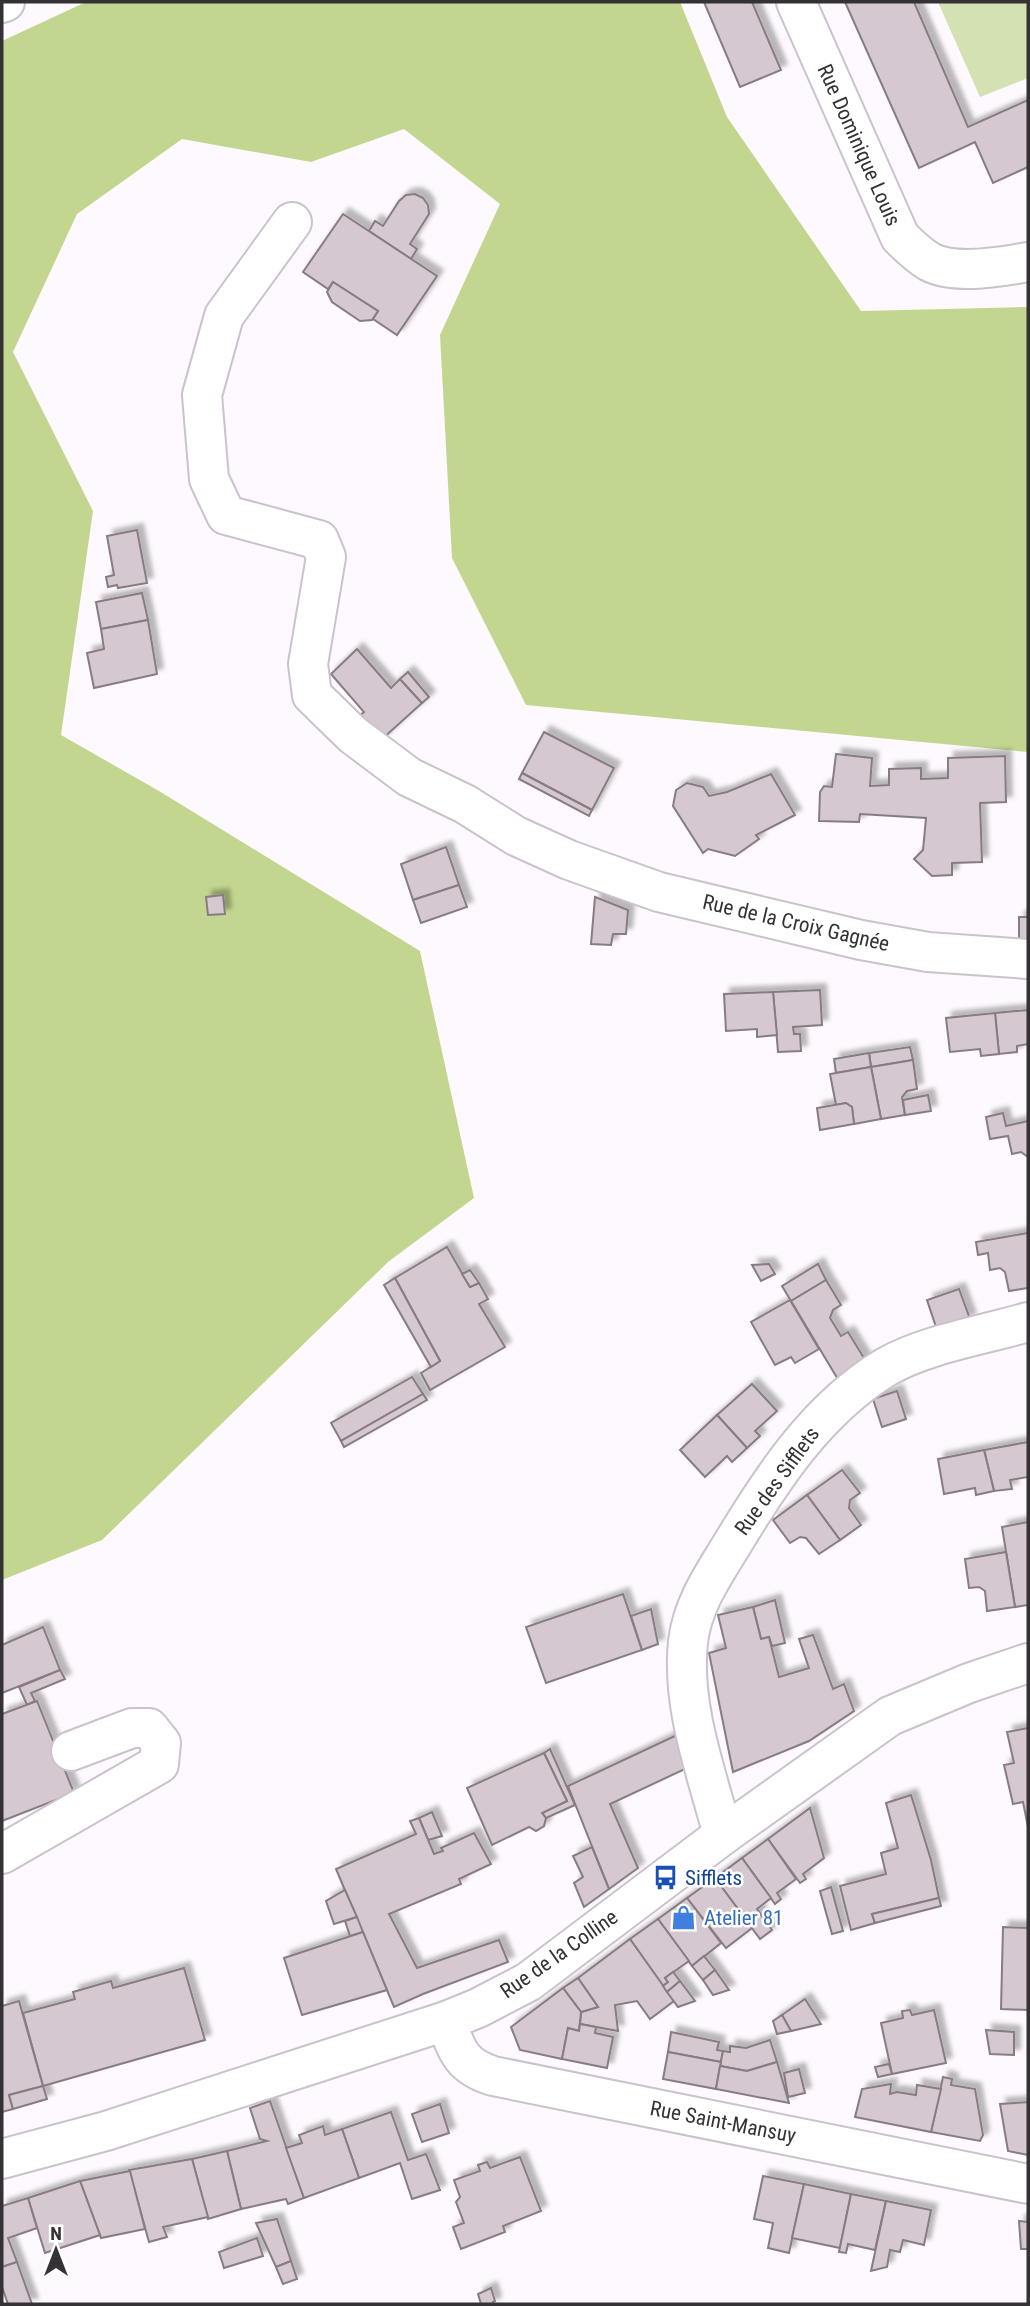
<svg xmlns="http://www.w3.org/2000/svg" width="1030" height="2306" font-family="'Roboto Condensed',sans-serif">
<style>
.green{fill:#d3e1b3}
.forest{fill:#c2d68f}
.building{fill:#d5c8d0;stroke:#887c83;stroke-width:2;filter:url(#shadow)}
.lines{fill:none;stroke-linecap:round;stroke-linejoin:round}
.minor-casing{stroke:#cbc2cd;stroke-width:42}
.minor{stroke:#fff;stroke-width:38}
.labels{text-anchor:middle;stroke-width:5;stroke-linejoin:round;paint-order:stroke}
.street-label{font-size:21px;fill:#353236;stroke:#fff}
.transit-label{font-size:21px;fill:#164399;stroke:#fff;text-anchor:start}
.shop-label{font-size:21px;fill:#366cbe;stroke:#fff;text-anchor:start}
</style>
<defs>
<filter id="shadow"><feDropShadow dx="6" dy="-6" stdDeviation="2" flood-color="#0004"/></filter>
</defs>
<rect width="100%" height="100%" fill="#fdf9fe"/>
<!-- green -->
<path class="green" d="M938 2H1028V78L980 97Z"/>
<!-- forest -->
<path class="forest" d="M86 2H680L727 117 861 311 1028 307V752L526 705 452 558 440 335 500 204 404 129 311 162 182 139 77 214 13 352 93 511 61 735 159 791 420 951 474 1198 388 1262 102 1540 2 1580V41Z"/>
<!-- building -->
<g class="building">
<path d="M704 2H752L781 70 740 87Z"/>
<path d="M845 2H914L968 127 1028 100V167L993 183 975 142 919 168Z"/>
<path d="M415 194 423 198 428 205 429 214 410 244 417 249 411 259 369 231 375 221 383 226 399 201 406 195Z"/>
<path d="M343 214 437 276 397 335 373 319 378 311 333 282 328 289 303 272Z"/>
<path d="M333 282 378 311 372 320 360 321 332 302 327 292Z"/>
<path d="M137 530 147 583 118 588 117 585 108 587 106 577 114 575 107 536Z"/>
<path d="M142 593 148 620 101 629 96 602Z"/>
<path d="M148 620 157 674 94 688 87 653 104 649 101 629Z"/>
<path d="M357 649 391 688 400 679 422 703 381 740 359 716 364 712 331 674Z"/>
<path d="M408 672 429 697 422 703 400 679Z"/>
<path d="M544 732 614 768 592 810 522 773Z"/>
<path d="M836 754 872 758 870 786 889 785V769L921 768V779L948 778V758L1005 756 1006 802 980 803 982 862 952 863V875L932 876 914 859 923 850 926 818 860 814 859 822 819 821 820 792 824 786 832 787Z"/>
<path d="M522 773 592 810 589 816 519 779Z"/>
<path d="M771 774 795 815 756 835 759 839 735 856 708 849 703 853 673 806 676 790 687 783 703 787 709 796 727 792Z"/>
<path d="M446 847 459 885 413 900 401 864Z"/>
<path d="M459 885 467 907 421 923 413 900Z"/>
<path d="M223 895 225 914 208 915 206 897Z"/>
<path d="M595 897 628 910 626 934H613L611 945 591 944Z"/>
<rect x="1019" y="917" width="9" height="32"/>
<path d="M820 990 822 1025 793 1027 794 1034H800L801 1051 778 1052 773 992Z"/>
<path d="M773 992 777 1035 757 1037V1029L726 1031 724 994Z"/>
<path d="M1028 1010V1044L1017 1046V1052L999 1054 995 1013Z"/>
<path d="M995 1013 999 1054 981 1056 980 1049 950 1052 946 1018Z"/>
<path d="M910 1047 913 1060 871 1067 869 1053Z"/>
<path d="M869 1053 871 1067 836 1073 834 1059Z"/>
<path d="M913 1060 917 1089 907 1091 902 1097 905 1115 881 1119 871 1067Z"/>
<path d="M871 1067 881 1119 854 1124 852 1107 846 1103 836 1105 830 1074Z"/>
<path d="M928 1095 931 1111 905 1115 903 1100Z"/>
<path d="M846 1103 852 1107 854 1124 820 1130 817 1108Z"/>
<path d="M1003 1113 1006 1126 1028 1121V1157L1021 1152 1012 1154 1008 1136 990 1139 986 1117Z"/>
<path d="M1028 1233V1288L1009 1291 1005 1272 1000 1268 990 1270 988 1253 978 1255 976 1242Z"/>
<path d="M447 1247 470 1287 479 1283 488 1299 479 1304 505 1347 430 1390 421 1373 440 1361 395 1278Z"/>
<path d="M769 1264 775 1274 761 1281 752 1265Z"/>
<path d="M818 1264 826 1280 791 1301 782 1286Z"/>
<path d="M470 1270 479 1283 470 1287 462 1274Z"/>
<path d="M395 1278 440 1361 431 1367 384 1285Z"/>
<path d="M826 1280 841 1305 833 1310 830 1318 841 1336 848 1332 867 1363 839 1381 791 1301Z"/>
<path d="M959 1289 970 1319 937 1330 927 1300Z"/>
<path d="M790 1300 819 1349 795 1363 791 1357 775 1365 751 1322Z"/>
<path d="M412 1377 423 1394 341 1441 331 1423Z"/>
<path d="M752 1384 777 1411 755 1431 760 1436 747 1448 717 1415Z"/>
<path d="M897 1391 906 1419 882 1427 873 1399Z"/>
<path d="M423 1394 427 1400 344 1447 341 1441Z"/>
<path d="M717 1415 747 1448 732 1462 727 1456 705 1477 680 1450Z"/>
<path d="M1028 1442V1477L1010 1480 1012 1489 994 1491 984 1450Z"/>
<path d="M984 1450 994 1491 976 1495 975 1488 944 1494 938 1459Z"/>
<path d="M842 1470 860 1493 850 1500 849 1508 861 1525 840 1540 807 1495Z"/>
<path d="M807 1495 840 1540 819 1554 806 1538 800 1537 790 1543 773 1520Z"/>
<path d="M1028 1522V1605L1015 1607 1002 1527Z"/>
<path d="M1006 1552 1015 1607 987 1611 985 1591 979 1587 969 1588 965 1559Z"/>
<path d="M623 1594 642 1650 546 1683 526 1627Z"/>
<path d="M775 1600 785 1643 772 1646 769 1637 761 1639 753 1607Z"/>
<path d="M753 1607 761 1639 769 1637 779 1677 809 1668 799 1639 813 1635 833 1689 844 1684 854 1711 809 1741 733 1772 709 1653 726 1648 718 1615Z"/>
<path d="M651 1609 658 1644 642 1650 631 1616Z"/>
<path d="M43 1627 60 1670 2 1693V1645Z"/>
<path d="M60 1670 65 1679 31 1693 35 1701 27 1705 19 1687Z"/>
<path d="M37 1701 74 1793 2 1821V1714Z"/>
<path d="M1028 1728V1827L1023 1802 1013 1804 1004 1765 1014 1763 1007 1732Z"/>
<path d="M677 1735 685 1769 610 1804 638 1868 609 1889 568 1786Z"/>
<path d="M550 1749 575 1805 546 1818 542 1813 567 1801 544 1753Z"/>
<path d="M544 1753 567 1801 542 1813 546 1818 544 1826 536 1831 529 1827 492 1845 467 1788Z"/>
<path d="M911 1795 931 1860 939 1898 872 1914 875 1923 851 1930 840 1886 886 1874 881 1853 898 1848 886 1803Z"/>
<path d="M810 1808 824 1858 803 1874 806 1879 800 1883 768 1839Z"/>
<path d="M432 1812 442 1836 428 1840 419 1818Z"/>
<path d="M419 1818 434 1854 443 1851 441 1848 474 1833 491 1864 459 1879 461 1884 389 1914 417 1968 499 1940 508 1962 423 1994 394 2007 336 1869 416 1834 410 1821Z"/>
<path d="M768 1839 796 1879 777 1893 781 1899 775 1904 742 1858Z"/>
<path d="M592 1847 609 1889 584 1907 574 1883 583 1877 573 1856Z"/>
<path d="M742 1858 771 1898 757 1909 772 1930 760 1939 715 1878Z"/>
<path d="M715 1878 752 1928 726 1948 687 1898Z"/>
<path d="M831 1887 843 1931 832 1934 820 1891Z"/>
<path d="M345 1890 357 1917 334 1924 326 1901Z"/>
<path d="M687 1898 721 1943 692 1966 658 1919Z"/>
<path d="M939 1898 941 1906 875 1923 872 1914Z"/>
<path d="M357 1917 363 1932 350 1936 345 1921Z"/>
<path d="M658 1919 689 1961 665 1978 668 1982 663 1986 630 1939Z"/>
<path d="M1003 1927 1028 1928V2010L1001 2009Z"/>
<path d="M363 1932 387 1990 302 2015 284 1958Z"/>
<path d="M630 1939 674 2001 650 2019 637 2001 615 2005 618 2031 580 2024 581 2012 598 2007 578 1978Z"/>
<path d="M704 1956 715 1970 703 1980 692 1966Z"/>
<path d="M184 1968 205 2040 43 2086 23 2013 75 1999 73 1992 111 1981 113 1988Z"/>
<path d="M715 1970 729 1990 713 1995 703 1980Z"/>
<path d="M673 1972 680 1981 667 1992 663 1986 668 1982 665 1978Z"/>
<path d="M578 1978 598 2007 581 2012 563 1988Z"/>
<path d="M680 1981 695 2001 678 2007 667 1992Z"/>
<path d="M563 1988 581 2012 579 2031 568 2028 562 2059 520 2050 511 2027Z"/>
<path d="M805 1999 821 2024 791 2031 782 2015Z"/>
<path d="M19 2001 43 2086 9 2095 13 2109 2 2112V2006Z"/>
<path d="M910 2010 912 2015 934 2010 946 2063 892 2074 881 2023 903 2018 902 2011Z"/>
<path d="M782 2015 791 2031 777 2034 773 2021Z"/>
<path d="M580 2024 596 2027 595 2033 613 2037 607 2068 562 2059 568 2028 579 2031Z"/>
<path d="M986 2030 1014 2032V2055L990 2054Z"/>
<path d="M671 2032 719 2042 717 2050 723 2051 721 2062 668 2052Z"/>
<path d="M770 2040 777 2062 747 2071 720 2066 723 2051 730 2052V2046L746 2048Z"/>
<path d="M668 2052 721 2062 716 2089 663 2079Z"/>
<path d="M777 2062 789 2103 716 2089 720 2066 747 2071Z"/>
<path d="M889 2064 892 2074 878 2077 875 2067Z"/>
<path d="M799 2069 805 2093 788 2097 784 2073Z"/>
<path d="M943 2077 952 2079 951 2085 975 2089 983 2135 980 2141 931 2132Z"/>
<path d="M891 2084 890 2094 897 2092 916 2095 917 2085 941 2089 931 2132 855 2117 862 2089Z"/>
<path d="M43 2086 47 2099 13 2109 9 2095Z"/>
<path d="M270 2101 304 2198 288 2204 286 2199 241 2209 227 2151 267 2141 260 2139 250 2108Z"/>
<path d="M1028 2102V2155L1008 2151 1000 2104Z"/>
<path d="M440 2104 449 2133 422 2142 412 2114Z"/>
<path d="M391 2112 408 2160 426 2154 440 2190 412 2199 400 2163 359 2178 342 2129Z"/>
<path d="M323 2126 325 2135 342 2129 359 2178 304 2198 286 2148 302 2143 299 2135Z"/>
<path d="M227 2151 241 2209 208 2219 192 2159Z"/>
<path d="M520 2157 541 2211 503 2226 505 2232 461 2249 453 2227 464 2223 456 2202 460 2197 454 2180 480 2171 478 2165 487 2162 490 2168Z"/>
<path d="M192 2159 208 2217 163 2227 167 2237 149 2242 129 2170Z"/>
<path d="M130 2171 145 2229 101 2238 80 2181Z"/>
<path d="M763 2176 804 2184 789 2253 768 2248 773 2223 754 2219Z"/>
<path d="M80 2181 100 2235 45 2253 28 2198Z"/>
<path d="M804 2184 851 2194 840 2248 792 2238Z"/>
<path d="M851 2194 886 2201 875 2250 848 2244 846 2253 839 2252Z"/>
<path d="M28 2198 37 2228 8 2238 17 2262 2 2267V2206Z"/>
<path d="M886 2201 931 2210 924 2245 903 2240 900 2252 890 2250 887 2267 871 2271Z"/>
<path d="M277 2219 291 2261 276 2267 256 2223Z"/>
<path d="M1019 2221 1028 2222V2249H1021Z"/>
<path d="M257 2238 263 2256 224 2268 219 2252Z"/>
<path d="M291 2261 297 2279 283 2284 276 2267Z"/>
<path d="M17 2262 32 2304H8L2 2287V2267Z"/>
<path d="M491 2288 495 2301 493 2302 494 2304H481L478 2294Z"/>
</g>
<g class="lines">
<defs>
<g id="minor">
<path d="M796 2 900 237C909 246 918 255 930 262 955 275 1001 267 1028 262"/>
<path d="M2 3 5 2"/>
<path d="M292 222 224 316 202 395 209 479 226 515 319 540 326 557 308 664 312 695 353 735 409 777 465 804 516 836 569 860 659 892 861 940 928 952 1028 959"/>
<path d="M723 1835C707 1774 681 1707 688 1642 692 1606 712 1577 731 1546 772 1478 817 1409 886 1367 926 1344 984 1335 1028 1322"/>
<path d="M2 1854 159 1764 161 1743 149 1728H132L71 1751"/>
<path d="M446 2021C457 2051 461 2066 493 2076L1028 2184"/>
<path d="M2 2159 106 2131 446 2021 478 2008 528 1982 723 1835 890 1716 969 1683 1028 1663"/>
</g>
</defs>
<!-- minor casing -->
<use href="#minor" class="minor-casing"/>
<!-- minor -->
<use href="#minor" class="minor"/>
</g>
<!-- icons -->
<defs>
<symbol id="bus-bare" viewBox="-9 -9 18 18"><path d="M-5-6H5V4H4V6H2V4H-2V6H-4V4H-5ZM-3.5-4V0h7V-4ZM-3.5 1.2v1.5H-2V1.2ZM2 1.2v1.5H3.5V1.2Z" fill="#1a4fb4" stroke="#fff" stroke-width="2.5" paint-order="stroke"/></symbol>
<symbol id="shop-bare" viewBox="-9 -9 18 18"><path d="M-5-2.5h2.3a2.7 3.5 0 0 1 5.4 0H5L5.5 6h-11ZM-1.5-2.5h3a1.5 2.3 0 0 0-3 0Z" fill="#3f7fe0" stroke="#fff" stroke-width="2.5" paint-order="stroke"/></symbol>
</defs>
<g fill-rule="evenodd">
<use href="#bus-bare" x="648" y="1860" width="35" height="35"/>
<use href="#shop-bare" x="666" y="1900" width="35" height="35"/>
</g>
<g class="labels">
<!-- street labels -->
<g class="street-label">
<text transform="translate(859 145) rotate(66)" y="7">Rue Dominique Louis</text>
<text transform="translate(796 923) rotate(13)" y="7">Rue de la Croix Gagnée</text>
<text transform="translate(777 1481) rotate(-54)" y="7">Rue des Sifflets</text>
<text transform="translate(559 1954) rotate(-35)" y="7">Rue de la Colline</text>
<text transform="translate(723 2122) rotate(11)" y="7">Rue Saint-Mansuy</text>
</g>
<!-- transit labels -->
<g class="transit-label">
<text x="685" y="1885">Sifflets</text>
</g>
<!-- shop labels -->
<g class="shop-label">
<text x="704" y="1925">Atelier 81</text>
</g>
</g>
<!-- border -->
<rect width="1030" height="2306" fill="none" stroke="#353236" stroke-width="7"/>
<!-- north arrow -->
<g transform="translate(56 2250)" stroke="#ffffff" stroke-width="5" paint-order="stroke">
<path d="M0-5L12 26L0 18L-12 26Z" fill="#353236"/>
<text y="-10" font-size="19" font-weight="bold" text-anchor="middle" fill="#353236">N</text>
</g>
</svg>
